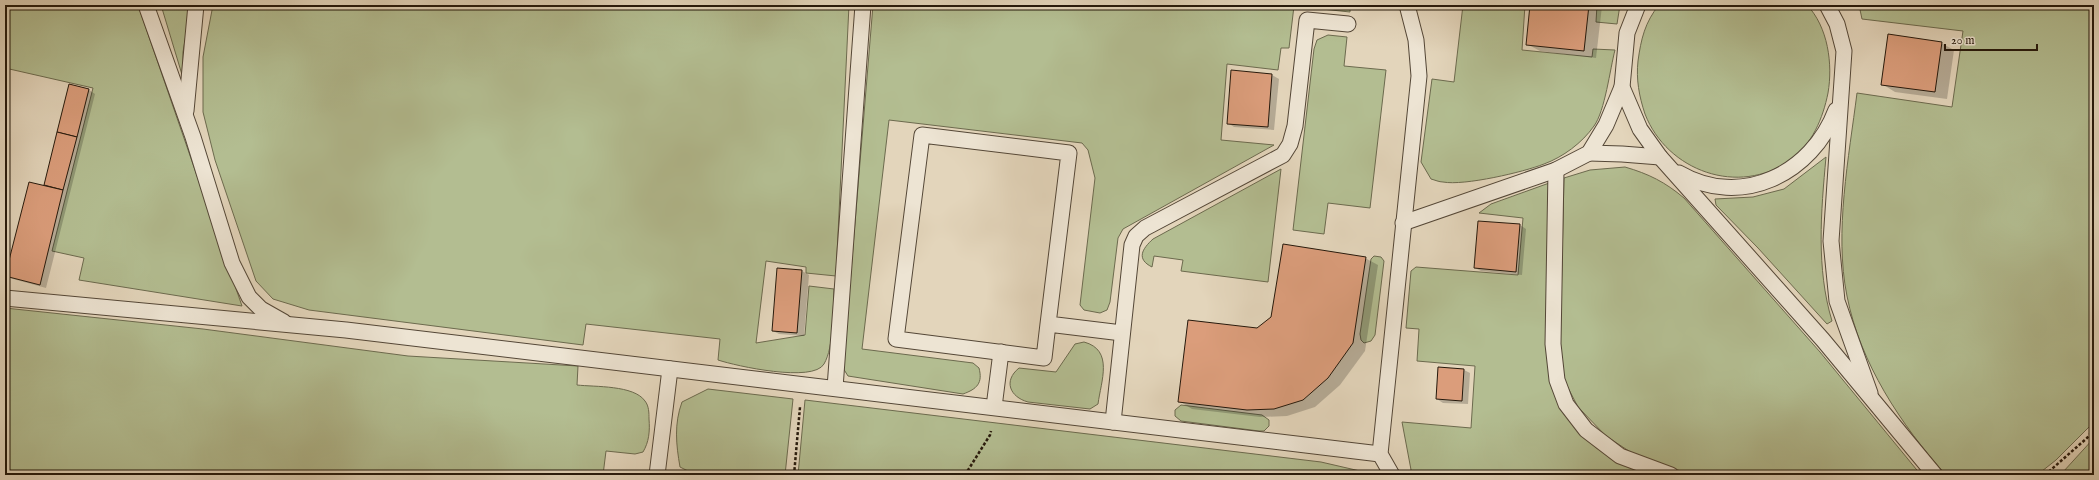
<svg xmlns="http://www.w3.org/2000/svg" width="2099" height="480" font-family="'IM FELL English',serif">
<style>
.green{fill:#b3bd91;stroke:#6c6a4e}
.shadow{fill:#0003}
.building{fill:#db9d7b;stroke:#25180b}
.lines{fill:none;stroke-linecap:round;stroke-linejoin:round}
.service-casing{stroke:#544737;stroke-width:17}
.path{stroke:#25180b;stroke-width:2.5;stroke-dasharray:3 2;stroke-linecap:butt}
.service{stroke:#ede4d3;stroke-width:15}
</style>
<rect width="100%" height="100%" fill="#e3d5bb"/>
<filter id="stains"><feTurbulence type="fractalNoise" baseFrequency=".005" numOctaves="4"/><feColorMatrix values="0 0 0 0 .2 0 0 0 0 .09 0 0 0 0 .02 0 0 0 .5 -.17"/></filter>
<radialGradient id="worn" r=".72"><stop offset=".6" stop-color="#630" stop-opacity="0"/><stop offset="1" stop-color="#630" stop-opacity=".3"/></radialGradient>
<!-- green -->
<g class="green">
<path d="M5 5H138L242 306 79 280 84 258 52 251 93 88 5 68Z"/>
<path d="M161 5H191L183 52V78Z"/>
<path d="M213 5H849L836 276 806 273V267L766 261 756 343 805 335 809 286 834 289C833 310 834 347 824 364 813 383 736 366 718 360L720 339 586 324 583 345 309 310 273 299 256 281 215 160 203 112V57Z"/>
<path d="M873 5H1350V12L1294 6 1289 48H1281L1278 70 1227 64 1221 140 1274 145 1123 229 1118 238 1110 302 1107 310 1100 313 1084 310 1080 305 1095 178 1088 150 1082 143 889 120 862 349 973 363 979 368C983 383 977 389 963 394L848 376 843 368Z"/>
<path d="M1463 5H1525L1522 50 1592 57 1593 49 1615 50C1610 69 1605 111 1594 126 1582 143 1563 157 1544 164 1524 172 1464 186 1443 182 1439 182 1435 180 1431 179L1421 162 1432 79 1454 82Z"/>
<path d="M1597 5H1620L1617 24 1596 22Z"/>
<path d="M1659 5H1807C1828 27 1833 64 1828 93 1823 118 1812 145 1790 160 1739 197 1667 171 1645 114 1639 96 1636 79 1638 61 1641 39 1645 22 1659 5Z"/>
<path d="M1859 5H2094V422L2056 460 2037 475H1946C1901 425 1860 363 1847 296 1834 232 1849 157 1857 93L1952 107 1963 31 1862 19Z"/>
<path d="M1328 35 1347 37 1344 66 1386 70 1370 208 1328 203 1324 234 1293 230 1314 49 1317 40Z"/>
<path d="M1826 157C1821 212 1816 268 1832 321L1827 324 1758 248 1716 205 1715 199 1753 197 1784 189Z"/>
<path d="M1625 167C1649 174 1665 182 1684 198L1820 352 1921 475H1693L1638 457 1606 436 1578 407 1564 380 1560 343 1564 178 1590 170Z"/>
<path d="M1281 169 1268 282 1181 271 1183 260 1154 256 1152 267C1136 259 1142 249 1153 239Z"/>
<path d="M1552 182 1549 375 1575 426 1595 447 1623 465 1654 475H1412L1402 422 1471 428 1475 366 1417 361 1419 329 1406 328 1411 271 1416 267 1518 275 1523 218 1479 213 1491 204Z"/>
<path d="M1374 256 1381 257 1384 261 1375 335 1371 341 1364 343 1361 340 1360 334 1371 259Z"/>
<path d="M5 308 203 329 408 356 578 366 577 385C595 387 634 385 645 401 649 406 649 413 649 419 650 431 649 442 643 452L635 454 606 451 603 475H5Z"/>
<path d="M1084 342C1114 350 1101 381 1098 404L1090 409 1028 402C1010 397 1003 381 1019 368L1056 372 1075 344Z"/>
<path d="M708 389 793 399 785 475 694 474 680 467C676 444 674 424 682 402Z"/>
<path d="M805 400 1321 462 1360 471 1370 475H798Z"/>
<path d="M1181 405 1262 415 1269 420V426L1264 431H1259L1181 421 1175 416V410Z"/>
<path d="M2094 438V475H2060L2063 472Z"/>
</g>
<!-- shadow -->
<g class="shadow">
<path d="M1531 5 1602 6 1596 58 1540 51 1527 44Z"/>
<path d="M1941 43 1954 50 1947 99 1895 92 1882 84Z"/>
<path d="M1232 71 1272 75 1279 79 1274 130 1234 127 1228 123Z"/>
<path d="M70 86 89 90 95 94 46 288 13 279 6 276 45 187Z"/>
<path d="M1520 225 1526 229 1522 275 1481 271 1475 268Z"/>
<path d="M1365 258 1378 265 1365 351 1340 385 1315 407 1287 416 1260 417 1192 409 1179 401 1258 329Z"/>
<path d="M778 269 802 271 809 275 804 336 779 334 773 331Z"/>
<path d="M1464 370 1470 373 1468 404 1443 403 1437 399Z"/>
</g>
<!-- building -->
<g class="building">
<path d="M1530 5H1589L1584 51 1526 45Z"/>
<path d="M1888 34 1942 42 1935 92 1881 85Z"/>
<path d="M1231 70 1272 74 1268 127 1227 124Z"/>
<path d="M69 84 89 89 77 137 57 132Z"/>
<path d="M57 132 77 137 63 190 44 185Z"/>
<path d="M29 182 63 190 40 285 5 276Z"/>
<path d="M1478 221 1520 224 1516 272 1474 268Z"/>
<path d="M1283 244 1366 257 1353 343 1328 378 1303 400 1274 409 1247 410 1178 402 1188 320 1257 328 1271 317Z"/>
<path d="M777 268 802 270 797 333 772 331Z"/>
<path d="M1438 367 1464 369 1462 401 1436 399Z"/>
</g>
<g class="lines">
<defs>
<g id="service">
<path d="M146 5 193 137 232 263 249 297 261 309 284 322"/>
<path d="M1638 5 1627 33 1622 87 1640 129 1660 157 1823 340 1935 475"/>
<path d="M1827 5 1837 24 1844 51 1831 241 1837 301 1870 393"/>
<path d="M186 111 196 5"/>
<path d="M1589 153 1622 154 1660 157"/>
<path d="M1556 170 1553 344 1557 380 1566 404 1586 430 1620 456 1671 475"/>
<path d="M1679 173C1741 209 1812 174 1836 110"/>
<path d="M1403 223 1556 170 1589 153 1606 125 1622 87"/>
<path d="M5 298 346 330 1380 454"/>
<path d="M1048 324 1069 153 922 135 896 339 1044 358 1048 324 1122 333"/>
<path d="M835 388 863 5"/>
<path d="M994 407 1001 352"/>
<path d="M1113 422 1132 245 1136 236 1145 228 1283 155 1290 144 1295 126 1307 20 1348 24"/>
<path d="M657 475 670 369"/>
<path d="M1392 475 1380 454 1419 76 1416 40 1407 5"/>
</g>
</defs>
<!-- service casing -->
<use href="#service" class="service-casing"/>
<!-- path -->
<g class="path">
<path d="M794 475 800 407"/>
<path d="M965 475 990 435 991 431"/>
<path d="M2045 475 2087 438 2094 429"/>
</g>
<!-- service -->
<use href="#service" class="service"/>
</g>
<!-- margin -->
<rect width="2099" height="480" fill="none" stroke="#e3d5bb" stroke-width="20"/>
<rect x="6" y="6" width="2087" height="468" fill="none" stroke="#25180b" stroke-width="2"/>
<rect x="10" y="10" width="2079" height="460" fill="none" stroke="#25180b"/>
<!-- scale -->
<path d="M1945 44v6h92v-6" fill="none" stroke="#25180b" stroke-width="2"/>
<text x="1951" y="44" font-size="12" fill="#25180b" stroke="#ede4d3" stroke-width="3" paint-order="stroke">20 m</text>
<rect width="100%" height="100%" filter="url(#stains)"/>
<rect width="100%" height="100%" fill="url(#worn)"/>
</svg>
